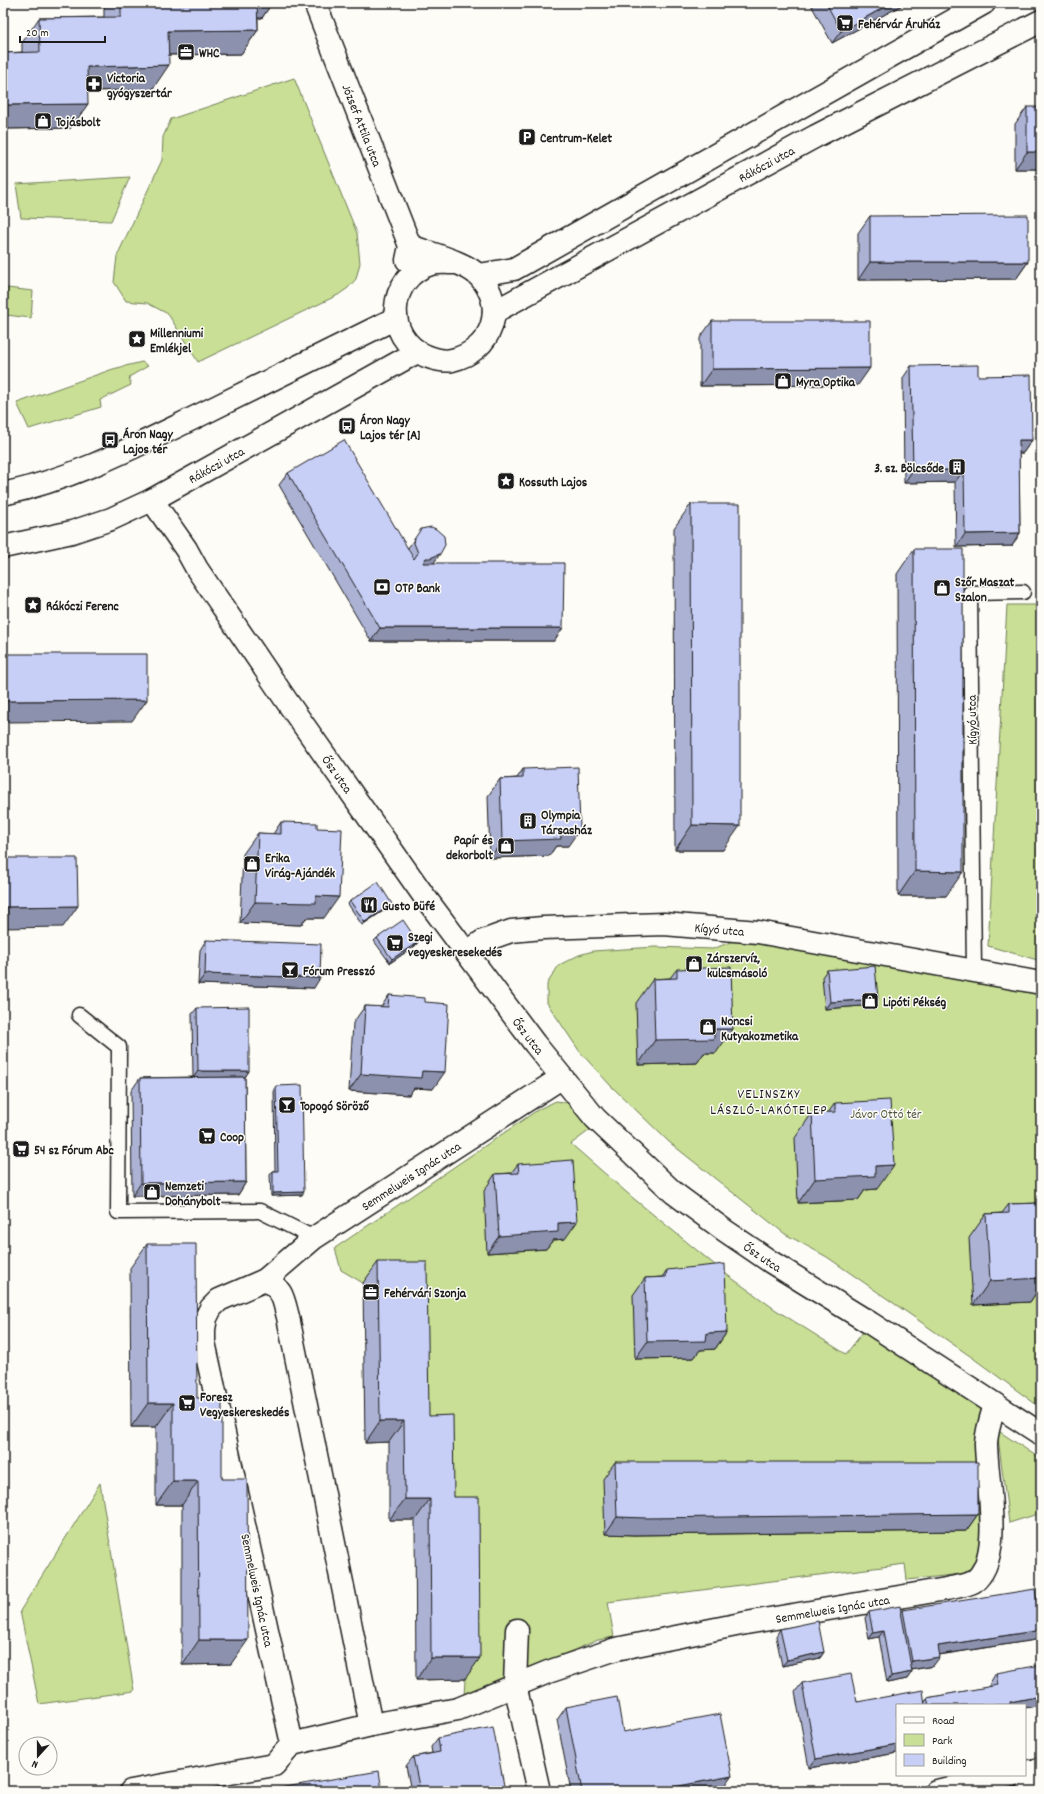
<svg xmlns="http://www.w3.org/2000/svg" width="1044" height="1794" font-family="Dekko,sans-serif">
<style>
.green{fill:#c8df95;stroke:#727e58}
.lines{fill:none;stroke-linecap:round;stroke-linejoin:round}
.service-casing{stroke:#1c1c1c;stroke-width:17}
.minor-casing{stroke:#1c1c1c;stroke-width:25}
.secondary-casing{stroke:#1c1c1c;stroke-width:25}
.service{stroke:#fdfcf7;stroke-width:14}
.minor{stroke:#fdfcf7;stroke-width:22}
.secondary{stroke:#fdfcf7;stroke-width:22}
.wall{fill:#acb2d4;stroke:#1c1c1c}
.shaded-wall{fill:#8c91ad;stroke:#1c1c1c}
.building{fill:#c8cff7;stroke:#1c1c1c}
.labels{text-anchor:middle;stroke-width:3;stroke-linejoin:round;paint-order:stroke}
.poi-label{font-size:13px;font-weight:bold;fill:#1c1c1c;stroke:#fdfcf7;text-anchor:start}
.street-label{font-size:13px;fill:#1c1c1c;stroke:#fdfcf7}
.park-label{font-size:13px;fill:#505640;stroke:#fdfcf7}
.neighbourhood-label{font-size:14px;letter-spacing:1px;fill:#1c1c1c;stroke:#fdfcf7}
</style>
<rect width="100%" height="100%" fill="#fdfcf7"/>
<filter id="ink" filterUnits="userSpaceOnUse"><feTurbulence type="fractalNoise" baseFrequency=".025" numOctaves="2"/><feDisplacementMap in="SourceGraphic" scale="8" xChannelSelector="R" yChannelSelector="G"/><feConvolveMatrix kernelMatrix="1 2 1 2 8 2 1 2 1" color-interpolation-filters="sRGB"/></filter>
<g filter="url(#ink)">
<!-- green -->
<g class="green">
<path d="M294 78 357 233 360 263 356 279 348 288 338 295 198 362 168 314 147 303 126 301 114 282 117 256 162 160 163 137 171 119Z"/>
<path d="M130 177 111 221 21 218 16 184Z"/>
<path d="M7 288 33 291 31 318 6 315Z"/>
<path d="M142 362 148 366 129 377 131 385 100 400 101 407 29 429 17 403 113 369Z"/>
<path d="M1007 605H1041V961L988 946Z"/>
<path d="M755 932 1041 983V1408L970 1356 827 1257 785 1234 669 1142 610 1085 580 1052 547 1003V984L559 965 579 955 593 951 655 947 713 949Z"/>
<path d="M556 1101 569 1103 590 1130 571 1144 633 1198 726 1274 776 1310 846 1354 870 1323 995 1405 992 1535 976 1566 962 1574 907 1580 905 1564 608 1602 614 1637 598 1640 464 1696 465 1679 414 1437 412 1283H363L341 1270 335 1248 539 1109Z"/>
<path d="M997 1430 1041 1459V1513L1009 1523Z"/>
<path d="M100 1483 134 1691 39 1704 20 1611Z"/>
</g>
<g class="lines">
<defs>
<g id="service">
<path d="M974 972 970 593 1023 592"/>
<path d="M79 1015 119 1047 118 1212 260 1211 314 1238"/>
</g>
<g id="minor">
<path id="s1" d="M315 3 410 246 407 260"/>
<path d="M410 246C428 253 466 262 479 276 508 306 492 351 452 360 444 362 434 359 426 356 383 338 387 277 431 264 438 262 448 263 455 263"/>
<path d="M479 275 514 269 984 3"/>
<path id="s2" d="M494 312 816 136 1041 21"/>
<path d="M3 494C74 479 138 445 202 414 267 382 331 350 396 318"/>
<path id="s3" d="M152 500 186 549 197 569 288 703 424 896 535 1044 595 1118 674 1193 724 1230 771 1262 870 1323 1041 1434"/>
<path id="s4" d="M3 547 72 532 111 519 152 500 417 352"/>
<path id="s5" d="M467 952 483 941 511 931 543 928 664 924 758 932 1041 983"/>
<path d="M265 1280C283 1289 283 1298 288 1317L371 1725"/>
<path d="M517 1630 515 1685 539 1791"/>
<path id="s6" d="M292 1744 204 1342V1329L206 1318 211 1308 219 1300 265 1280 314 1238 561 1078"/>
<path id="s7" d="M131 1791 274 1765 292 1744 371 1725 458 1709 548 1672 616 1649 746 1623 946 1589C954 1587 966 1586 973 1582 1005 1560 986 1478 986 1443 987 1429 991 1418 995 1405"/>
<path d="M1029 1791 1031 1771"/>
</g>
<g id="secondary">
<path d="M1025 1773 1041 1769"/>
<path d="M936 1791 1013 1775"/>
</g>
</defs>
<!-- service casing -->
<use href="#service" class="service-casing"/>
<!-- minor casing -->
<use href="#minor" class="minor-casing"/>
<!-- secondary casing -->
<use href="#secondary" class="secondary-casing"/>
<!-- service -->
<use href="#service" class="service"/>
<!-- minor -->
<use href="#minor" class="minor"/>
<!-- secondary -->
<use href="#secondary" class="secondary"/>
</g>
<!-- wall -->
<g class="wall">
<path d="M108 3H272L262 18H258V30L241 54 169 55 152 90 88 91 71 128 3 129V53L22 52V43L39 18 104 17V8Z"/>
<path d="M810 3H906L832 43Z"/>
<path d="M1027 107 1041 169H1015V124Z"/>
<path d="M870 216 1028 262 1016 279 858 280V233Z"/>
<path d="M712 321 858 385 700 386V338Z"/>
<path d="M911 366 978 376 1032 440 1023 453H1019L1020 533 1012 546 956 547 955 482 904 483 903 378Z"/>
<path d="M288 473 408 548 415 538 434 563 554 641H371L279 485Z"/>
<path d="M691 504 723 850H675L674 528Z"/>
<path d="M914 549 946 896H898L897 574Z"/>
<path d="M523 769 568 846H556L549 856 490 858 488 796 500 779 517 778Z"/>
<path d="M281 822 317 828 324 918H306L301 925 240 923 243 854 258 833 273 834Z"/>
<path d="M350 901 389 907 362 925 348 904Z"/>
<path d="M377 938 418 942 415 946 390 963 374 941Z"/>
<path d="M206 940 314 988 198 984 200 950Z"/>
<path d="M677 969 716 1053H704L697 1063 638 1065 636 1003 653 979 670 978Z"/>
<path d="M827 970 878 999 873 1005 825 1009 822 977Z"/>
<path d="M389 995 425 1002 433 1089 414 1088 409 1095 349 1091 353 1023 365 1006 381 1007Z"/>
<path d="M197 1008 249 1071 245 1077 246 1182 238 1195 132 1196 131 1091 140 1078 193 1077 192 1014Z"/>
<path d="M276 1086 302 1195 271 1196 270 1175 273 1171H275L274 1089Z"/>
<path d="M835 1103 877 1189 865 1190 858 1200 798 1203 795 1138 812 1113H828Z"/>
<path d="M518 1164 565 1239 553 1240 546 1249 487 1253 484 1191 495 1174 511 1173Z"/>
<path d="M1041 1203V1293H1036L1030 1302 973 1305 969 1238 986 1214 1002 1213 1009 1204Z"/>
<path d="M147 1244 197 1398 222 1479 231 1664 182 1665V1505H156V1427H131L130 1268Z"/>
<path d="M378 1262 429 1416 454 1497 465 1679 416 1680 415 1520H389V1442L365 1443 363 1283Z"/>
<path d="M667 1270 727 1332 715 1349 700 1350 694 1358 635 1359 633 1295 645 1278 662 1277Z"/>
<path d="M615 1462 978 1514 966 1531 634 1535 605 1534 603 1479Z"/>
<path d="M1041 1521V1532L1039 1523Z"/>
<path d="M903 1610 1035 1640 939 1655 933 1666 912 1670 907 1679 887 1683 879 1637 869 1639 865 1618 869 1612 901 1613Z"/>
<path d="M780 1629 824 1652 820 1658 782 1666 776 1636Z"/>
<path d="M996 1673 1041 1705 1025 1708V1705H897V1753L809 1768 795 1692 802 1683 857 1702H925L927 1698 990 1687V1683Z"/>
<path d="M566 1707 623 1732 723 1789 711 1791H571L557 1720Z"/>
<path d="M438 1738 505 1791H411L406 1766 413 1757 432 1753 431 1747Z"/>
</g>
<!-- shaded-wall -->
<g class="shaded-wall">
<path d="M251 3H272L262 18H240Z"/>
<path d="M892 3H906L832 43 841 31Z"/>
<path d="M258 30 241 54 151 55 168 31Z"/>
<path d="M169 65 152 90 70 91 87 67Z"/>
<path d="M88 104 71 128 3 129V105Z"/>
<path d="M1027 152H1041V169H1015Z"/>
<path d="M870 262H1028L1016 279 858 280Z"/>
<path d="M870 368 858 385 700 386 712 369Z"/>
<path d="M1019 440H1032L1023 453H1010Z"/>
<path d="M913 470H964L955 482 904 483Z"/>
<path d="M1020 533 1012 546 956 547 965 534Z"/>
<path d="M440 554 431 567 417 570 426 558Z"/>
<path d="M380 628H563L554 641H371Z"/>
<path d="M147 700 132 721 3 722V701Z"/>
<path d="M692 825 740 826 723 850H675Z"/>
<path d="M580 829 568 846H556L549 856 490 858 502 841 560 830Z"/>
<path d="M915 871 963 872 946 896H898Z"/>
<path d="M316 896 339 897 324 918H306L301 925 240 923 255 902Z"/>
<path d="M392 904 389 907 362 925 365 922Z"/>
<path d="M78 906 63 927 3 928V907Z"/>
<path d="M418 942 415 946 390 963 392 959Z"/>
<path d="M205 974 320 978 314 988 198 984Z"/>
<path d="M878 999 873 1005 825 1009 830 1002Z"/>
<path d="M714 1029H733L716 1053H704L697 1063 638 1065 655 1040Z"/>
<path d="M198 1071H249L245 1077 193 1078Z"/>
<path d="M422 1071 445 1072 433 1089 414 1088 409 1095 349 1091 361 1074Z"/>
<path d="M894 1165 877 1189 865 1190 858 1200 798 1203 815 1179 875 1166Z"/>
<path d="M246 1182 238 1195 132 1196 141 1183Z"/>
<path d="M304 1192 302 1195 271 1196 273 1193Z"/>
<path d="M577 1222 565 1239 553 1240 546 1249 487 1253 499 1236 558 1223Z"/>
<path d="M1041 1277V1293H1036L1030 1302 973 1305 990 1281Z"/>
<path d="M727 1332 715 1349 700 1350 694 1358 635 1359 647 1342 707 1333Z"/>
<path d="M148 1403H173L156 1427H131Z"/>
<path d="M380 1421H404L389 1442 365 1443Z"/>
<path d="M173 1481H198L182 1505H156Z"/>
<path d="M405 1499H430L415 1520H389Z"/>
<path d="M978 1514 966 1531 634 1535 605 1534 617 1517Z"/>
<path d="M1041 1630V1631L1035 1640 931 1656 938 1646Z"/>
<path d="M883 1631 879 1637 869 1639 873 1633Z"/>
<path d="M199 1640H248L231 1664 182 1665Z"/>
<path d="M824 1652 820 1658 782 1666 787 1660Z"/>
<path d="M940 1657 933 1666 905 1671 912 1661Z"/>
<path d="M431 1658H480L465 1679 416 1680Z"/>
<path d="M912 1672 907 1679 887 1683 891 1676Z"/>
<path d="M1041 1696V1705L1025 1708V1705H1008L1010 1702Z"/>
<path d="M897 1744V1753L809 1768 816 1759Z"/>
<path d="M732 1776 723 1789 711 1791H652Z"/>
</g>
<!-- building -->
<g class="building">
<path d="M121 3H257L258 30 168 31 169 65 87 67 88 104 3 105V53L40 52 39 18 121 17Z"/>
<path d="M826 3H892L841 31Z"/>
<rect x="1027" y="107" width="14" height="45"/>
<path d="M1028 215V262H870V216Z"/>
<path d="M712 321H870V368L712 369Z"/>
<path d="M978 365V376L1031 375 1032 440H1019L1020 533 965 534 964 470H913L911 366Z"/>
<path d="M344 440 414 559 418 553 414 543 415 538 421 529 431 527 436 529 444 536 445 545 440 554 430 558H426L423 563H564L563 628H380L288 473Z"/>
<path d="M691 504H740V826L692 825Z"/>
<path d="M914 549H963V872L915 871Z"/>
<path d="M3 654H147V700L3 701Z"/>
<path d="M578 767 580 829 560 830 561 839 502 841 500 779 523 778V769Z"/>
<path d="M281 822 317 823V828L342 829 339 897 316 896V903L255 902 258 833 281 834Z"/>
<path d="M3 858H77L78 906 3 907Z"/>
<path d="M378 882 392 904 365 922 350 901Z"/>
<path d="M403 920 418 942 392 959 377 938Z"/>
<path d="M206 940 321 944 320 978 205 974Z"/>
<path d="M875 966 878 999 830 1002 827 970Z"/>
<path d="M731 967 733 1029H714V1039L655 1040 653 979 677 978V969Z"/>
<path d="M389 995 425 998V1002L449 1004 445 1072 422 1071 421 1078 361 1074 365 1006 388 1007Z"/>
<path d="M249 1007V1071H198L197 1008Z"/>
<path d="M245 1077 246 1182 141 1183 140 1078Z"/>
<path d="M302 1085 304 1192 273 1193V1171H278L276 1086Z"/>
<path d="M890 1100 894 1165 875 1166V1176L815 1179 812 1113 835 1112V1103Z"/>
<path d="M573 1160 577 1222 558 1223V1232L499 1236 495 1174 519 1173 518 1164Z"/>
<path d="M1041 1203V1278L990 1281 986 1214 1009 1213V1204Z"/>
<path d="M147 1244H196L197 1398H222V1479H247L248 1640H199L198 1481H173V1403H148Z"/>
<path d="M378 1262H427L429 1416 453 1415 454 1497H479L480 1658H431L430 1499H405L404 1421H380Z"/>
<path d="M725 1264 727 1332 707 1333 706 1341 647 1342 645 1278 666 1277 667 1270Z"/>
<path d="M615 1462H978V1514L646 1518 617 1517Z"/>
<path d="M1035 1589 1041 1625V1630L938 1646 940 1657 912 1661 903 1610Z"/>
<path d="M900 1606 912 1672 891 1676 883 1631 873 1633 869 1612Z"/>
<path d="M818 1621 824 1652 787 1660 780 1629Z"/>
<path d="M1041 1665V1696L1010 1702V1705H929L927 1698 998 1685 996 1673Z"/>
<path d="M851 1674 857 1702 923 1690 925 1705H897V1744L816 1759 802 1683Z"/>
<path d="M617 1697 623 1732 720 1714 732 1776 652 1791H582L566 1707Z"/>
<path d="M493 1727 505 1791H420L413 1757 440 1752 438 1738Z"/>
<path d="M379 1771 382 1791H262Z"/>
</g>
</g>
<!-- icons -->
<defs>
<symbol id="supermarket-square" viewBox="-11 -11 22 22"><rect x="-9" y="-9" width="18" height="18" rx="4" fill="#1c1c1c" stroke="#fdfcf7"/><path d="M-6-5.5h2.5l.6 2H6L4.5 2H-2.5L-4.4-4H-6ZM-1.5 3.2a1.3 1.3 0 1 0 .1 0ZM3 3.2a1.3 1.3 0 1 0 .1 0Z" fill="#fff"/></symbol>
<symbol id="office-square" viewBox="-11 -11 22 22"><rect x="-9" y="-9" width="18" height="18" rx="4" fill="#1c1c1c" stroke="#fdfcf7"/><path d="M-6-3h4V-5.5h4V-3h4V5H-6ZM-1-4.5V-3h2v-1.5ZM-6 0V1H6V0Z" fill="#fff"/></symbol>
<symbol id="pharmacy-square" viewBox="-11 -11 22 22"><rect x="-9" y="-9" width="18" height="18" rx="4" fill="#1c1c1c" stroke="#fdfcf7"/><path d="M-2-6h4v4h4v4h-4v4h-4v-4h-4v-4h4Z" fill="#fff"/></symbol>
<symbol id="shop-square" viewBox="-11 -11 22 22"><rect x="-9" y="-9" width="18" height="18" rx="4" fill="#1c1c1c" stroke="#fdfcf7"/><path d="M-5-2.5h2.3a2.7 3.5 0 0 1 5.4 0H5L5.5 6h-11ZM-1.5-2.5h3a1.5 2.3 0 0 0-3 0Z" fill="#fff"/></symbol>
<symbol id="parking-square" viewBox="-11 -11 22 22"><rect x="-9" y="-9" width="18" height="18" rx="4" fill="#1c1c1c" stroke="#fdfcf7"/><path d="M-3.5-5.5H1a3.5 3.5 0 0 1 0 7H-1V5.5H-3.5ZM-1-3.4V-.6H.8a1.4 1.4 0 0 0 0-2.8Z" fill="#fff"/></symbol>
<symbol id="sight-square" viewBox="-11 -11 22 22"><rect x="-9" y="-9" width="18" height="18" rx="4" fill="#1c1c1c" stroke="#fdfcf7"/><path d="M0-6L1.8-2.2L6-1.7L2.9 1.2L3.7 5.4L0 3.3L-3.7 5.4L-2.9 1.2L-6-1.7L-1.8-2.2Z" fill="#fff"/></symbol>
<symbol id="bus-square" viewBox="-11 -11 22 22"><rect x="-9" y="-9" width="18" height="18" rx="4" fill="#1c1c1c" stroke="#fdfcf7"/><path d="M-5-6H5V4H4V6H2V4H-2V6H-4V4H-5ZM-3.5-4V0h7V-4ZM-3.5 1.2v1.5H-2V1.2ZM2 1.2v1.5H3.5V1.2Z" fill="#fff"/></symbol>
<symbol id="building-square" viewBox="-11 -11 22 22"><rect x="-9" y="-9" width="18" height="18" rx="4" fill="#1c1c1c" stroke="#fdfcf7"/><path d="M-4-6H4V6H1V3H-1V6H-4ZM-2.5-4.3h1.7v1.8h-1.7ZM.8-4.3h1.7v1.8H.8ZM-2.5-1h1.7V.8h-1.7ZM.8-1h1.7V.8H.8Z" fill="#fff"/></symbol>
<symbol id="bank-square" viewBox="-11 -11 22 22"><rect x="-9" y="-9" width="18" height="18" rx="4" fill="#1c1c1c" stroke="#fdfcf7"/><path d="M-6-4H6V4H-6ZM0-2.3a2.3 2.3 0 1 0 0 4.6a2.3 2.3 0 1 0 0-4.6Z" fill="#fff"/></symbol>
<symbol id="restaurant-square" viewBox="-11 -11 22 22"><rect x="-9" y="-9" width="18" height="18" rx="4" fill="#1c1c1c" stroke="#fdfcf7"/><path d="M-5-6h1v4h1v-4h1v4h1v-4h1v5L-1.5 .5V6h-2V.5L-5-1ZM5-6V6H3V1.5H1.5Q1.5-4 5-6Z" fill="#fff"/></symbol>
<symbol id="bar-square" viewBox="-11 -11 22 22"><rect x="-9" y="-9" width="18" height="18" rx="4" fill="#1c1c1c" stroke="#fdfcf7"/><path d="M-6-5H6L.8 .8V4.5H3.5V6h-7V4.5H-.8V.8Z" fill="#fff"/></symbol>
</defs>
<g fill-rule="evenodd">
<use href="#supermarket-square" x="835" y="13" width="20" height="20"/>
<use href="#office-square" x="176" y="42" width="20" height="20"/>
<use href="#pharmacy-square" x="84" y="74" width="20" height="20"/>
<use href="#shop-square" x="33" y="111" width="20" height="20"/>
<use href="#parking-square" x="517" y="127" width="20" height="20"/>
<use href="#sight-square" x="127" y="329" width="20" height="20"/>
<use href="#shop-square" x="773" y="371" width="20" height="20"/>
<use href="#bus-square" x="337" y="416" width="20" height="20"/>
<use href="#bus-square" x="100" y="430" width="20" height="20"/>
<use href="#building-square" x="947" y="457" width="20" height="20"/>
<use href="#sight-square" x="496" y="471" width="20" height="20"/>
<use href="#bank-square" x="372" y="577" width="20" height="20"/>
<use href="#shop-square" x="932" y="578" width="20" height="20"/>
<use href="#sight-square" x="23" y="595" width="20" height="20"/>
<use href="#building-square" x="518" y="811" width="20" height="20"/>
<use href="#shop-square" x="496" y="836" width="20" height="20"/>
<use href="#shop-square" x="242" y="854" width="20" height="20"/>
<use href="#restaurant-square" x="359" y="895" width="20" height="20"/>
<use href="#supermarket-square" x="385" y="933" width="20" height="20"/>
<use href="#shop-square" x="684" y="954" width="20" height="20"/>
<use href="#bar-square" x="280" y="960" width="20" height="20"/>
<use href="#shop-square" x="860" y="991" width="20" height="20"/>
<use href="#shop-square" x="698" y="1017" width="20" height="20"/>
<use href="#bar-square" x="277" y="1095" width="20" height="20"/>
<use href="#supermarket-square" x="197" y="1126" width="20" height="20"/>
<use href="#supermarket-square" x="11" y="1139" width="20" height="20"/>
<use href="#shop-square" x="142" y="1182" width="20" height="20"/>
<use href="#office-square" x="361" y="1282" width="20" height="20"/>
<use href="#supermarket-square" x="177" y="1393" width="20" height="20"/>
</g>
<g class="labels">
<!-- poi labels -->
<g class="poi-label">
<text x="858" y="28">Fehérvár Áruház</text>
<text x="199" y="57">WHC</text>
<text x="107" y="82">Victoria<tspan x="107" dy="15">gyógyszertár</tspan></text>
<text x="56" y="126">Tojásbolt</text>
<text x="540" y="142">Centrum-Kelet</text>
<text x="150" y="337">Millenniumi<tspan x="150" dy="15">Emlékjel</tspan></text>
<text x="796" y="386">Myra Optika</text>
<text x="360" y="424">Áron Nagy<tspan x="360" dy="15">Lajos tér [A]</tspan></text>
<text x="123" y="438">Áron Nagy<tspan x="123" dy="15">Lajos tér</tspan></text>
<text x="944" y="472" text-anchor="end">3. sz. Bölcsőde</text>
<text x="519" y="486">Kossuth Lajos</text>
<text x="955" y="586">Szőr Maszat<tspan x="955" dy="15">Szalon</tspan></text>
<text x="395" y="592">OTP Bank</text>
<text x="46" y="610">Rákóczi Ferenc</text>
<text x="541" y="819">Olympia<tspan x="541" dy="15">Társasház</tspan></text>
<text x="493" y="844" text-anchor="end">Papír és<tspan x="493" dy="15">dekorbolt</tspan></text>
<text x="265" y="862">Erika<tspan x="265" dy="15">Virág-Ajándék</tspan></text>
<text x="382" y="910">Gusto Büfé</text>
<text x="408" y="941">Szegi<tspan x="408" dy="15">vegyeskeresekedés</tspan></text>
<text x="707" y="962">Zárszervíz,<tspan x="707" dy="15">kulcsmásoló</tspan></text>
<text x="303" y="975">Fórum Presszó</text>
<text x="883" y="1006">Lipóti Pékség</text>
<text x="721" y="1025">Noncsi<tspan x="721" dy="15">Kutyakozmetika</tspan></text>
<text x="300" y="1110">Topogó Söröző</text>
<text x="220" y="1141">Coop</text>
<text x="34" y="1154">54 sz Fórum Abc</text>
<text x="165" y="1190">Nemzeti<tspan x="165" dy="15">Dohánybolt</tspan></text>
<text x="384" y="1297">Fehérvári Szonja</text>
<text x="200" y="1401">Foresz<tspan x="200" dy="15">Vegyeskereskedés</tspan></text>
</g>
<!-- street labels -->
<g class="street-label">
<text dy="5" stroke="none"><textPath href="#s1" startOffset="131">József Attila utca</textPath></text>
<text dy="5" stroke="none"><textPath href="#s2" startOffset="310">Rákóczi utca</textPath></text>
<text dy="5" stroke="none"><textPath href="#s4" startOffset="230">Rákóczi utca</textPath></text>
<text transform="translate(971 720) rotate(-91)" y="5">Kígyó utca</text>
<text dy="5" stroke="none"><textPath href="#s3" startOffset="331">Ősz utca</textPath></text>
<text dy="5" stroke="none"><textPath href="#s5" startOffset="258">Kígyó utca</textPath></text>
<text dy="5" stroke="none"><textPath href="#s3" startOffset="655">Ősz utca</textPath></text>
<text dy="5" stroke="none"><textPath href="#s6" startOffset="688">Semmelweis Ignác utca</textPath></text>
<text dy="5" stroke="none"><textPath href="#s3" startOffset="979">Ősz utca</textPath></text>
<text transform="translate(258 1590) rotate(78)" y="5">Semmelweis Ignác utca</text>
<text dy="5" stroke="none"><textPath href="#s7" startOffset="732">Semmelweis Ignác utca</textPath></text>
</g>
<!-- park labels -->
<g class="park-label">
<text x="886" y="1118">Jávor Ottó tér</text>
</g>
<!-- neighbourhood labels -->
<g class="neighbourhood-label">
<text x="769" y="1098">VELINSZKY<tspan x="769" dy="16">LÁSZLÓ-LAKÓTELEP</tspan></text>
</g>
</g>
<!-- margin -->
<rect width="1044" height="1794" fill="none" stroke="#fdfcf7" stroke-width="16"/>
<rect x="8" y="8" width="1028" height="1778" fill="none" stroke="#1c1c1c" stroke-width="1.5" filter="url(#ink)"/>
<!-- legend -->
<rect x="896" y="1704" width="130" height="72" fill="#fdfcf7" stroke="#a3a29f"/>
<rect x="904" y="1717" width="20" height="6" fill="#fdfcf7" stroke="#a3a29f"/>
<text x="932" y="1724" font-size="12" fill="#1c1c1c">Road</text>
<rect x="904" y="1734" width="20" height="12" fill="#c8df95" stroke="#a3a29f"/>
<text x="932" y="1744" font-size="12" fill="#1c1c1c">Park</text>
<rect x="904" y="1754" width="20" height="12" fill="#c8cff7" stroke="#a3a29f"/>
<text x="932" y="1764" font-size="12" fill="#1c1c1c">Building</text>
<!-- north arrow -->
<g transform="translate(38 1756) rotate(201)"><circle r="19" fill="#fdfcf7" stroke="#a3a29f"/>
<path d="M0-3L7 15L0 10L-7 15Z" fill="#1c1c1c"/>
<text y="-6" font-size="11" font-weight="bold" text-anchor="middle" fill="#1c1c1c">N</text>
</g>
<!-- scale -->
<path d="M20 36v6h85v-6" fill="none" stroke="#1c1c1c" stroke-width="2"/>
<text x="26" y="36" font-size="12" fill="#1c1c1c" stroke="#fdfcf7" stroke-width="3" paint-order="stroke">20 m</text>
</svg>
